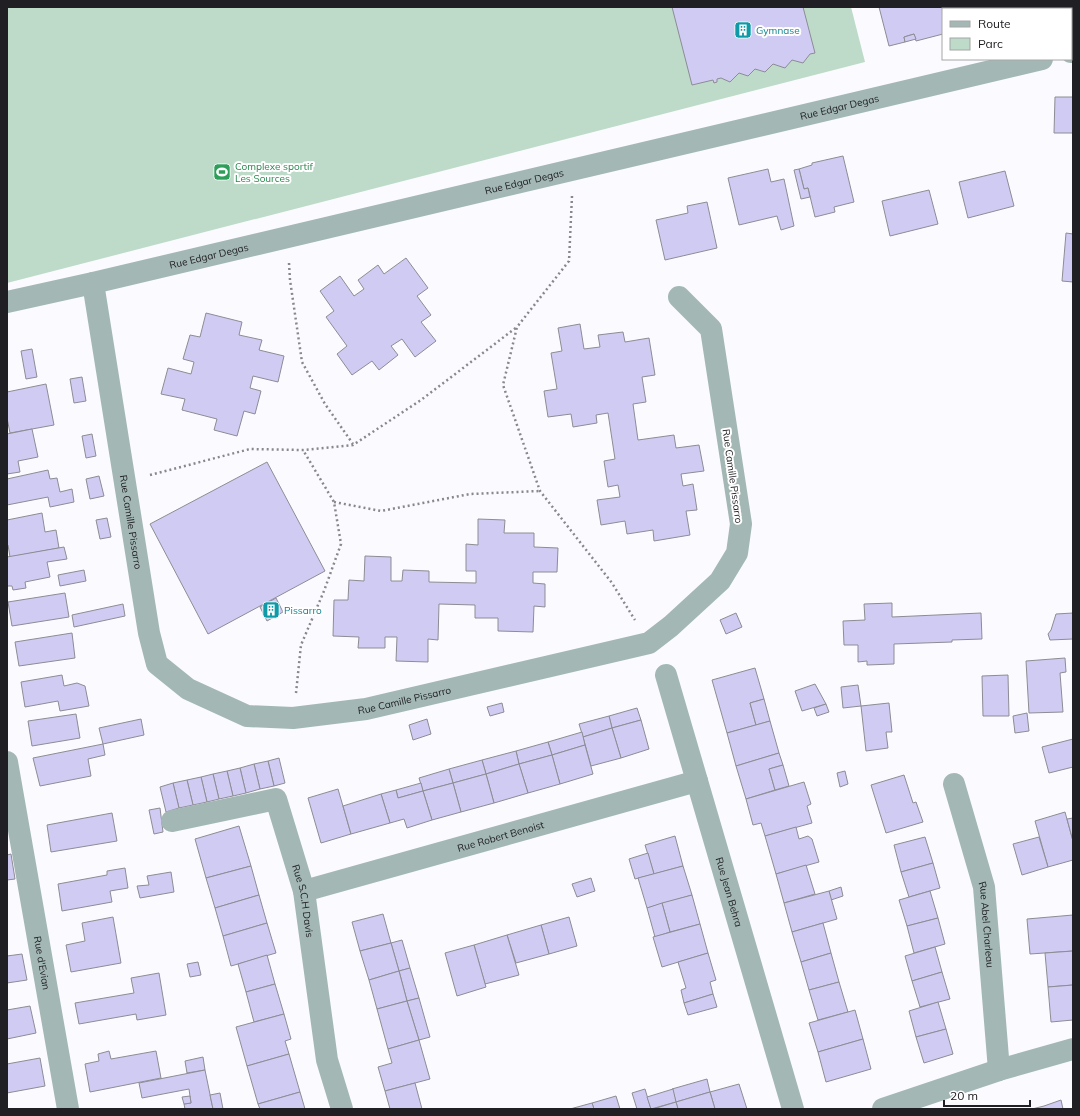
<svg xmlns="http://www.w3.org/2000/svg" width="1080" height="1116" font-family="Mulish,sans-serif">
<style>
.green{fill:#bddbc8}
.building{fill:#cfcbf2;stroke:#8d8c95}
.lines{fill:none;stroke-linecap:round;stroke-linejoin:round}
.path{stroke:#88888c;stroke-width:2.5;stroke-dasharray:2 3;stroke-linecap:butt}
.street{stroke:#a3b8b4;stroke-width:22}
.labels{text-anchor:middle;stroke-width:4;stroke-linejoin:round;paint-order:stroke}
.culture-label{font-size:10px;fill:#0d838f;stroke:#fff;text-anchor:start}
.street-label{font-size:10px;fill:#202024;stroke:#fff}
.leisure-label{font-size:10px;fill:#27864d;stroke:#fff;text-anchor:start}
</style>
<rect width="100%" height="100%" fill="#fbfbff"/>
<!-- green -->
<path class="green" d="M7 7H851L865 62 7 283Z"/>
<!-- building -->
<g class="building">
<path d="M672 7H803L815 53 810 54 803 63 792 60 785 68 773 64 765 72 755 69 748 76 739 73 730 82 721 78 717 79V82L714 83 713 80 692 85Z"/>
<path d="M879 7H1009L1001 9H972L971 8 943 9V34L916 41 914 34 904 37 905 42 889 46Z"/>
<path d="M914 34 916 39 905 42 904 37Z"/>
<path d="M1055 97H1073V133H1054Z"/>
<path d="M843 156 854 202 834 207 835 212 815 217 808 188 804 189 799 169 812 165V163Z"/>
<path d="M768 169 771 182 784 179 794 226 781 230 777 216 739 225 728 178Z"/>
<path d="M799 169 804 189 808 188 810 197 801 199 794 170Z"/>
<path d="M1005 171 1014 206 968 218 959 182Z"/>
<path d="M929 190 938 224 890 236 882 201Z"/>
<path d="M707 202 717 248 665 260 656 220 688 213 687 206Z"/>
<path d="M1066 233 1073 234V282L1062 281Z"/>
<path d="M406 258 428 288 417 296 431 315 421 322 436 341 415 357 402 339 391 346 398 355 379 370 372 361 352 375 337 354 347 346 326 317 334 311 320 291 340 276 354 296 364 289 358 280 378 265 384 274Z"/>
<path d="M206 313 242 322 239 335 262 340 259 350 284 356 278 382 253 376 250 388 261 391 255 414 244 411 237 436 214 430 217 419 182 410 185 399 161 394 168 368 191 374 194 362 183 359 190 335 200 337Z"/>
<path d="M580 324 584 349 600 347 598 335 623 332 625 342 649 338 655 375 642 377 646 402 633 404 638 440 674 435 676 448 699 445 704 471 681 474 683 486 693 484 697 510 686 511 690 535 654 541 653 530 627 534 625 521 601 525 597 500 620 497 618 485 608 487 604 461 615 459 608 413 596 415 597 423 573 427 571 414 548 417 544 391 557 389 551 353 562 351 558 328Z"/>
<path d="M32 349 37 377 26 379 21 351Z"/>
<path d="M82 377 86 401 74 403 70 379Z"/>
<path d="M46 384 54 425 10 433 7 418V392Z"/>
<path d="M32 429 38 457 18 461 20 472 7 474V434Z"/>
<path d="M92 434 96 456 86 458 82 436Z"/>
<path d="M267 462 325 571 208 634 150 524Z"/>
<path d="M48 470 50 479 57 478 60 492 72 489 74 502 50 507 48 497 7 505V479Z"/>
<path d="M99 476 104 496 90 499 86 479Z"/>
<path d="M42 513 45 532 56 530 59 548 10 557 8 545H7V520Z"/>
<path d="M107 518 111 537 100 539 96 520Z"/>
<path d="M478 519 505 520 504 533H534V547L558 548 557 572H533V583L545 584V607L534 606 533 632 498 631V618H475V605L439 604 438 640 428 639V662L396 661 397 637H385V648H358L359 637 333 636 334 600H348L349 580 364 581 365 556 391 557V581H402L403 570 429 571V582L476 583V571H466V544L478 545Z"/>
<path d="M64 547 67 559 47 562 50 577 25 582 26 588 13 590 12 586H7V557Z"/>
<path d="M84 570 86 581 60 586 58 575Z"/>
<path d="M65 593 69 617 12 626 8 602Z"/>
<path d="M276 598 283 612 267 621 260 607Z"/>
<path d="M892 603V617L981 613 982 639 952 640V642L894 644V664L867 665V661L858 662V645H844L843 621 865 620 864 604Z"/>
<path d="M123 604 125 616 74 627 72 615Z"/>
<path d="M736 613 742 627 726 634 720 620Z"/>
<path d="M1073 613V639L1050 640 1048 634 1051 630 1056 614Z"/>
<path d="M72 633 75 658 19 666 15 642Z"/>
<path d="M1065 658 1066 672 1060 673 1063 712 1029 713 1026 661Z"/>
<path d="M755 668 764 699 750 703 756 725 727 733 712 680Z"/>
<path d="M62 675 64 686 77 683 85 686 89 706 60 711 58 701 25 707 21 682Z"/>
<path d="M1008 675 1009 716H983L982 676Z"/>
<path d="M815 684 826 704 802 711 795 691Z"/>
<path d="M858 685 861 706 843 708 841 687Z"/>
<path d="M764 699 770 721 756 725 750 703Z"/>
<path d="M502 703 504 712 490 716 487 707Z"/>
<path d="M889 703 892 732H886L888 748 866 751 861 706Z"/>
<path d="M826 704 829 712 817 716 814 708Z"/>
<path d="M637 708 641 720 612 728 609 716Z"/>
<path d="M1027 713 1029 731 1015 733 1013 716Z"/>
<path d="M76 714 80 738 32 746 28 721Z"/>
<path d="M609 716 612 728 583 737 579 724Z"/>
<path d="M141 719 144 735 103 744 99 728Z"/>
<path d="M427 719 431 734 413 740 409 725Z"/>
<path d="M641 720 649 749 621 758 612 728Z"/>
<path d="M770 721 779 753 736 766 727 733Z"/>
<path d="M612 728 621 758 591 766 583 737Z"/>
<path d="M582 732 585 745 552 755 548 742Z"/>
<path d="M1073 739V767L1049 773 1042 747Z"/>
<path d="M548 742 552 755 519 764 516 751Z"/>
<path d="M103 744 105 755 88 759 91 776 40 786 33 758Z"/>
<path d="M585 745 593 774 560 784 552 755Z"/>
<path d="M516 751 519 764 486 774 482 760Z"/>
<path d="M779 753 783 765 769 769 775 790 746 799 736 766Z"/>
<path d="M552 755 560 784 528 793 519 764Z"/>
<path d="M279 758 285 783 274 786 268 761Z"/>
<path d="M482 760 486 774 453 783 449 769Z"/>
<path d="M268 761 274 786 260 789 254 764Z"/>
<path d="M254 764 260 789 246 793 240 768Z"/>
<path d="M519 764 528 793 494 803 486 774Z"/>
<path d="M783 765 789 786 775 790 769 769Z"/>
<path d="M240 768 246 793 233 796 227 771Z"/>
<path d="M449 769 453 783 423 791 419 778Z"/>
<path d="M227 771 233 796 219 799 213 774Z"/>
<path d="M845 771 848 784 840 787 837 773Z"/>
<path d="M213 774 219 799 207 802 201 777Z"/>
<path d="M486 774 494 803 461 812 453 783Z"/>
<path d="M904 775 913 803 916 802 923 822 886 833 871 785Z"/>
<path d="M201 777 207 802 193 805 187 780Z"/>
<path d="M187 780 193 805 179 808 173 783Z"/>
<path d="M804 782 811 804 807 806 812 823 765 836 761 823 753 825 746 799Z"/>
<path d="M173 783 179 808 166 812 160 787Z"/>
<path d="M421 783 423 791 398 798 396 790Z"/>
<path d="M453 783 461 812 432 820 423 791Z"/>
<path d="M338 789 351 834 321 843 308 798Z"/>
<path d="M396 790 398 798 423 791 432 820 407 828 404 819 390 823 381 794Z"/>
<path d="M381 794 390 823 351 834 343 806Z"/>
<path d="M160 808 163 832 154 834 149 810Z"/>
<path d="M1065 812 1073 841V860L1048 867 1035 821Z"/>
<path d="M112 813 117 841 51 852 47 825Z"/>
<path d="M1073 818V841L1067 819Z"/>
<path d="M239 826 251 866 206 878 195 839Z"/>
<path d="M796 827 799 839 808 836 812 839 819 862 776 874 765 836Z"/>
<path d="M675 836 683 866 654 874 645 845Z"/>
<path d="M925 837 933 863 901 872 894 845Z"/>
<path d="M1039 837 1048 867 1022 875 1013 844Z"/>
<path d="M648 853 654 874 635 879 629 859Z"/>
<path d="M11 854 15 879 7 880V855Z"/>
<path d="M933 863 940 888 909 897 901 872Z"/>
<path d="M806 865 815 894 784 903 776 874Z"/>
<path d="M251 866 259 895 215 908 206 878Z"/>
<path d="M683 866 692 895 647 908 638 878Z"/>
<path d="M125 868 128 888 110 891 112 902 62 911 58 884 107 875V871Z"/>
<path d="M171 872 174 892 140 898 137 886 149 885 147 876Z"/>
<path d="M591 878 595 891 577 897 572 884Z"/>
<path d="M841 887 843 896 831 900 829 891Z"/>
<path d="M829 891 837 919 792 932 784 903Z"/>
<path d="M930 891 938 918 907 926 899 900Z"/>
<path d="M259 895 267 923 223 936 215 908Z"/>
<path d="M692 895 700 924 670 932 662 903Z"/>
<path d="M662 903 670 932 655 937 647 908Z"/>
<path d="M383 914 391 943 360 951 352 922Z"/>
<path d="M1073 915V951L1030 954 1027 919Z"/>
<path d="M113 917 121 963 71 972 66 945 85 941 82 923Z"/>
<path d="M569 917 577 946 549 954 541 925Z"/>
<path d="M938 918 945 944 914 953 907 926Z"/>
<path d="M267 923 276 953 231 966 223 936Z"/>
<path d="M823 923 831 953 801 962 792 932Z"/>
<path d="M700 924 708 953 662 967 653 937Z"/>
<path d="M541 925 549 954 516 963 507 935Z"/>
<path d="M507 935 519 975 485 984 474 945Z"/>
<path d="M402 940 410 968 399 971 391 943Z"/>
<path d="M391 943 399 971 369 980 360 951Z"/>
<path d="M474 945 486 987 457 996 445 953Z"/>
<path d="M935 947 942 972 912 981 905 956Z"/>
<path d="M1073 951V985L1048 987 1045 953Z"/>
<path d="M708 953 716 980 710 982 713 994 684 1003 681 990 686 988 678 962Z"/>
<path d="M831 953 839 982 809 990 801 962Z"/>
<path d="M22 954 27 980 7 983V956Z"/>
<path d="M267 955 275 984 246 992 238 964Z"/>
<path d="M198 962 201 975 190 977 187 964Z"/>
<path d="M410 968 419 998 407 1001 399 971Z"/>
<path d="M399 971 407 1001 377 1009 369 980Z"/>
<path d="M942 972 950 999 920 1007 912 981Z"/>
<path d="M159 973 166 1015 137 1020 136 1014 79 1024 75 1003 134 993 131 978Z"/>
<path d="M839 982 848 1012 818 1020 809 990Z"/>
<path d="M275 984 284 1014 254 1022 246 992Z"/>
<path d="M1073 985V1020L1051 1022 1048 987Z"/>
<path d="M713 994 717 1007 688 1015 684 1003Z"/>
<path d="M419 998 430 1037 419 1040 407 1001Z"/>
<path d="M407 1001 419 1040 388 1049 377 1009Z"/>
<path d="M938 1002 946 1029 916 1037 909 1011Z"/>
<path d="M30 1006 36 1033 7 1039V1010Z"/>
<path d="M855 1010 863 1039 818 1052 809 1023Z"/>
<path d="M284 1014 291 1039 285 1041 289 1054 247 1066 236 1027Z"/>
<path d="M946 1029 953 1054 924 1063 916 1037Z"/>
<path d="M863 1039 871 1069 826 1082 818 1052Z"/>
<path d="M419 1040 430 1079 385 1091 378 1067 392 1063 388 1049Z"/>
<path d="M109 1051 111 1059 156 1051 161 1078 90 1092 85 1064 99 1061 98 1054Z"/>
<path d="M289 1054 300 1092 258 1104 247 1066Z"/>
<path d="M203 1057 205 1070 187 1073 185 1061Z"/>
<path d="M40 1058 45 1086 7 1093V1064Z"/>
<path d="M205 1070 213 1109H185L184 1104 191 1103 189 1089 142 1098 139 1083Z"/>
<path d="M707 1079 710 1092 676 1102 672 1089Z"/>
<path d="M415 1083 422 1109H390L385 1091Z"/>
<path d="M739 1084 747 1109H715L710 1092Z"/>
<path d="M645 1089 651 1109H637L632 1093Z"/>
<path d="M673 1089 676 1102 651 1109 647 1097Z"/>
<path d="M300 1092 305 1109H260L258 1104Z"/>
<path d="M710 1092 715 1109H678L676 1102Z"/>
<path d="M220 1093 223 1109H213L210 1095Z"/>
<path d="M190 1096 191 1103 184 1104 182 1097Z"/>
<path d="M616 1096 620 1109H594L592 1103Z"/>
<path d="M1061 1100 1063 1109H1032L1044 1106Z"/>
<path d="M676 1102 678 1109H653Z"/>
<path d="M592 1103 594 1109H570Z"/>
</g>
<g class="lines">
<!-- path -->
<g class="path">
<path d="M572 196 569 261 517 327 503 385 540 491 612 583 635 620"/>
<path d="M289 263 290 280 302 362 325 404 353 444"/>
<path d="M150 475 250 449 303 450 353 445 421 400 517 327"/>
<path d="M334 502 381 511 470 494 540 491"/>
<path d="M296 693 301 645 324 591 341 544 334 502 303 450"/>
</g>
<!-- street -->
<g class="street">
<path d="M1071 52H1073"/>
<path id="s1" d="M93 283 149 633 157 664 188 689 247 716 293 718 366 709 649 643 671 626 720 581 737 553 741 524 711 329 679 297"/>
<path id="s2" d="M7 302 93 283 1042 59"/>
<path id="s3" d="M666 675 793 1109"/>
<path id="s4" d="M7 762 68 1109"/>
<path id="s5" d="M954 784 984 887 999 1070"/>
<path id="s6" d="M172 821 276 799 304 891 327 1060 342 1109"/>
<path id="s7" d="M304 891 697 781"/>
<path d="M883 1109 999 1070 1073 1049"/>
</g>
</g>
<!-- icons -->
<defs>
<symbol id="building-square" viewBox="-11 -11 22 22"><rect x="-9" y="-9" width="18" height="18" rx="4" fill="#0f9aa8" stroke="#fff"/><path d="M-4-6H4V6H1V3H-1V6H-4ZM-2.5-4.3h1.7v1.8h-1.7ZM.8-4.3h1.7v1.8H.8ZM-2.5-1h1.7V.8h-1.7ZM.8-1h1.7V.8H.8Z" fill="#fff"/></symbol>
<symbol id="stadium-square" viewBox="-11 -11 22 22"><rect x="-9" y="-9" width="18" height="18" rx="4" fill="#2e9e5b" stroke="#fff"/><path d="M0-5a6.5 5 0 1 0 0 10a6.5 5 0 1 0 0-10ZM-3.5-1.8h7v3.6h-7Z" fill="#fff"/></symbol>
</defs>
<g fill-rule="evenodd">
<use href="#building-square" x="733" y="20" width="20" height="20"/>
<use href="#stadium-square" x="212" y="162" width="20" height="20"/>
<use href="#building-square" x="261" y="600" width="20" height="20"/>
</g>
<g class="labels">
<!-- culture labels -->
<g class="culture-label">
<text x="756" y="34">Gymnase</text>
<text x="284" y="614">Pissarro</text>
</g>
<!-- street labels -->
<g class="street-label">
<text dy="4" stroke="none"><textPath href="#s2" startOffset="855">Rue Edgar Degas</textPath></text>
<text dy="4" stroke="none"><textPath href="#s2" startOffset="531">Rue Edgar Degas</textPath></text>
<text dy="4" stroke="none"><textPath href="#s2" startOffset="207">Rue Edgar Degas</textPath></text>
<text transform="translate(733 476) rotate(82)" y="4">Rue Camille Pissarro</text>
<text dy="4" stroke="none"><textPath href="#s1" startOffset="242">Rue Camille Pissarro</textPath></text>
<text dy="4" stroke="none"><textPath href="#s1" startOffset="650">Rue Camille Pissarro</textPath></text>
<text dy="4" stroke="none"><textPath href="#s7" startOffset="204">Rue Robert Benoist</textPath></text>
<text dy="4" stroke="none"><textPath href="#s3" startOffset="226">Rue Jean Behra</textPath></text>
<text dy="4" stroke="none"><textPath href="#s6" startOffset="212">Rue S.C.H Davis</textPath></text>
<text dy="4" stroke="none"><textPath href="#s5" startOffset="145">Rue Abel Charleau</textPath></text>
<text dy="4" stroke="none"><textPath href="#s4" startOffset="204">Rue d'Evian</textPath></text>
</g>
<!-- leisure labels -->
<g class="leisure-label">
<text x="235" y="170">Complexe sportif<tspan x="235" dy="12">Les Sources</tspan></text>
</g>
</g>
<!-- border -->
<rect width="1080" height="1116" fill="none" stroke="#202024" stroke-width="16"/>
<!-- legend -->
<rect x="942" y="8" width="130" height="52" fill="#ffffff" stroke="#a6a6a7"/>
<rect x="950" y="21" width="20" height="6" fill="#a3b8b4" stroke="#a6a6a7"/>
<text x="978" y="28" font-size="12" fill="#202024">Route</text>
<rect x="950" y="38" width="20" height="12" fill="#bddbc8" stroke="#a6a6a7"/>
<text x="978" y="48" font-size="12" fill="#202024">Parc</text>
<!-- scale -->
<path d="M944 1100v6h86v-6" fill="none" stroke="#202024" stroke-width="2"/>
<text x="950" y="1100" font-size="12" fill="#202024" stroke="#ffffff" stroke-width="3" paint-order="stroke">20 m</text>
</svg>
